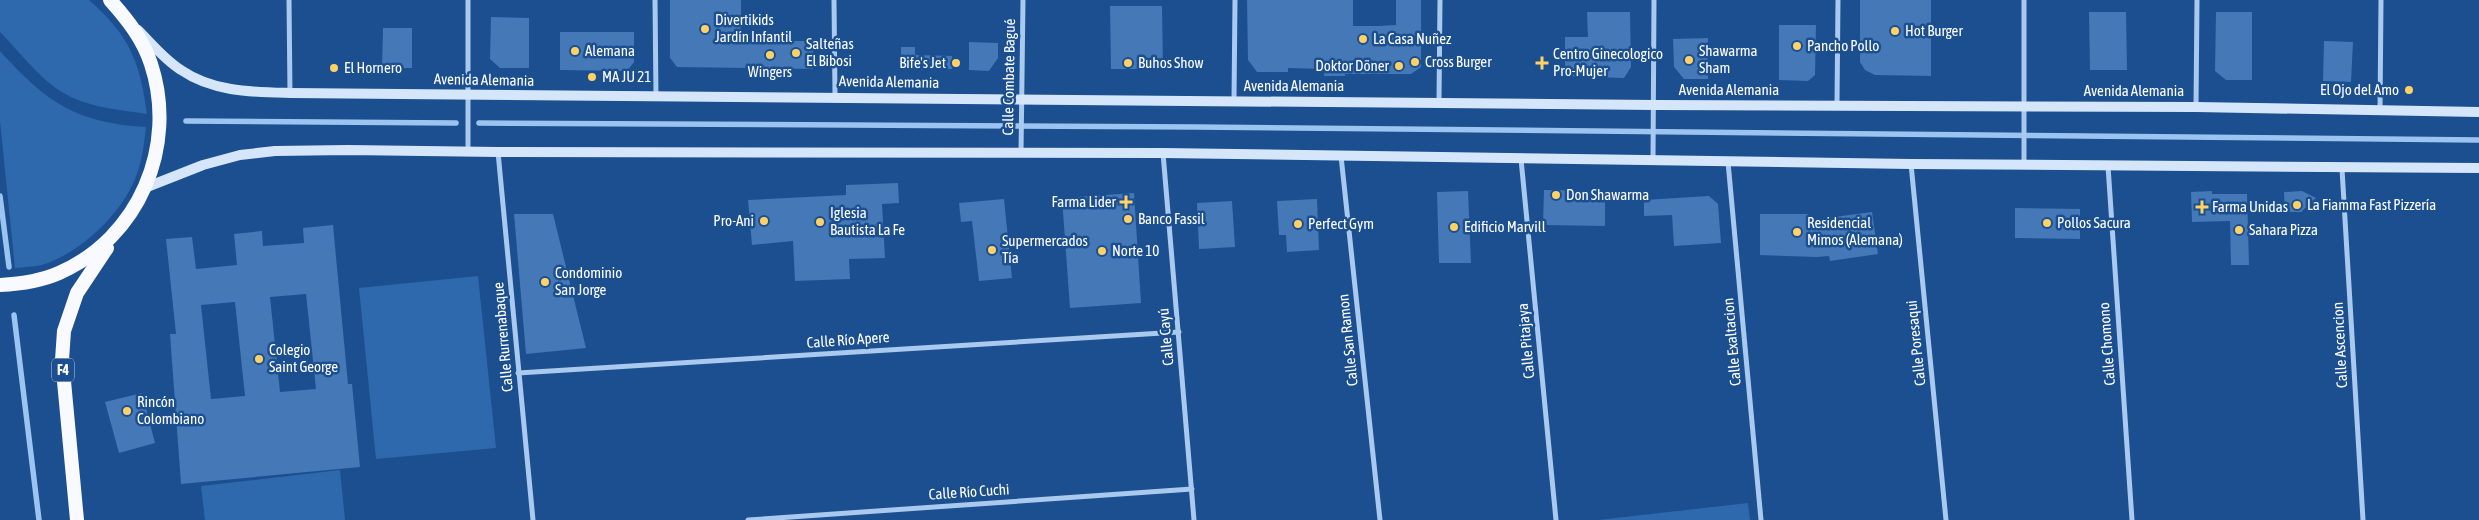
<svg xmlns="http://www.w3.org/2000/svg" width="2479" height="520" font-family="'Asap Condensed',sans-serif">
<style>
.green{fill:#2e69ad}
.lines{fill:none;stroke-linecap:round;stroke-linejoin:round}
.stream{stroke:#9cc4f0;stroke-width:5.5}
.building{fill:#4478b7;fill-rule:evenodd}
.minor{stroke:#a9c9ee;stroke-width:5}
.secondary{stroke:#d6e6fa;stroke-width:10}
.trunk{stroke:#f8faff;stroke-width:14}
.poi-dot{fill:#ffd166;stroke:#1b4f8f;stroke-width:2}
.labels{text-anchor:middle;stroke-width:5;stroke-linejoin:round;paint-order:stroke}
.shield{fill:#1b4f8f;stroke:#bbcadd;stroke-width:1}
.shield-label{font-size:14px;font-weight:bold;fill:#fff}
.poi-label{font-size:15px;fill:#fff;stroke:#1b4f8f;text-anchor:start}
.street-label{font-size:15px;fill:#fff;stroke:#1b4f8f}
</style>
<rect width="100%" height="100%" fill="#1b4f8f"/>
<!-- green -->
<g class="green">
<path d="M0 0H89C129 35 140 61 147 114 121 110 95 108 71 97 43 84 21 53 0 32Z"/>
<path d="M0 51C46 102 76 123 146 127 144 145 142 162 135 179 120 215 82 251 45 264 36 267 24 267 15 268L0 121Z"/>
<path d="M478 276 496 448 376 459 359 288Z"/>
<path d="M340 470 345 520H205L201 486Z"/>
<path d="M1748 503 1750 520H1598Z"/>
</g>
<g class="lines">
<!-- stream -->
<g class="stream">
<path d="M186 121 456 123"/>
<path d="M479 123 1196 127 2479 140"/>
<path d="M0 196 9 267"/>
<path d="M14 315 39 520"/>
</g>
</g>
<!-- building -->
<g class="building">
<path d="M670 0H741V41H813V69L677 67 670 58Z"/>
<path d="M1247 0H1353V26H1379L1396 25V0H1421V67L1411 74H1345V76H1324L1325 69 1288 68V72H1257L1248 60Z"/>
<path d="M1860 0H1931V76L1875 75 1865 70 1860 62Z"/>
<path d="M1110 6H1162L1163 69H1111Z"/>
<path d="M1587 12H1630L1631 67 1624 78 1565 76V37H1588Z"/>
<path d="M2089 12H2126L2127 70H2090Z"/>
<path d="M2216 12H2252V80H2226L2215 71Z"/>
<path d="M491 17 529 18V68H500L490 59Z"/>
<path d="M1779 25H1816L1815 75 1808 81 1779 80Z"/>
<path d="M383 28H412V68H382Z"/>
<path d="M560 32H634V62L627 71 560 70Z"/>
<path d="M1708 38V79H1684L1674 67 1673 39Z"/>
<path d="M2324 41 2353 42 2351 82 2323 81Z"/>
<path d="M969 42 998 43V58L989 71 969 70Z"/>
<path d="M901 47H915V55L952 56V69L901 70Z"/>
<path d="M898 183 899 203 882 204 885 258 849 259 850 279 795 281 793 241 752 245 748 200 846 195V185Z"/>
<path d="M1544 190 1605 191V226L1543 225Z"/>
<path d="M1468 191 1471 263H1439L1437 192Z"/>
<path d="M2212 191V194H2247L2249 265H2231L2230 221 2192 222 2191 192Z"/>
<path d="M2302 191 2316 198 2301 212H2285L2284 192Z"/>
<path d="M1134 193 1141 303 1070 308 1062 198Z"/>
<path d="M1709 196 1718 204 1721 243 1674 246 1672 215 1644 216V200Z"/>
<path d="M1004 199 1012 278 979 281 972 221 961 222 959 203Z"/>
<path d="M1317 199 1319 250 1287 252 1286 235H1279L1277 201Z"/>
<path d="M1232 201 1235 247 1199 249 1197 203Z"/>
<path d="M2015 208 2080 209V239L2015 238Z"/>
<path d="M1872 212 1878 254 1830 261 1829 256 1817 257 1760 255V214H1808L1809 218H1812V220Z"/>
<path d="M514 214H553L586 348 526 354Z"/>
<path d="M333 225 348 384H352L360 467 181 484 170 334H176L166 239 192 237 196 269 237 265 234 234 262 231 263 246 304 243 303 228ZM306 294 316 389 280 392 270 297ZM235 302 245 396 211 399 201 305Z"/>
<path d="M142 393 155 443 119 453 105 402Z"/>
</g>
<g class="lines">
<!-- minor -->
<g class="minor">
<path d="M289 0 290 93"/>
<path d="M468 0V152"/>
<path d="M655 0 656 97"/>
<path d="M834 0 835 96"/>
<path d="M2024 0V164"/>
<path d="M1234 100 1235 0"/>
<path d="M1439 101 1440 0"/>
<path d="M1837 104 1838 0"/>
<path d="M2196 107 2197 0"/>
<path d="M2380 111 2381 0"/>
<path d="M498 152 533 520"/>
<path d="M1163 153 1194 520"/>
<path d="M1021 154 1023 0"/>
<path d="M1341 156 1380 520"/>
<path d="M1521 159 1556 520"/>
<path d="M1653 161 1654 0"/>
<path d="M1728 162 1761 520"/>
<path d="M1911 164 1946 520"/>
<path d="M2108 166 2132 520"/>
<path d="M2342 169 2363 520"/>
<path d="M518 373 1179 332"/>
<path d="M748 520 1192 489"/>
</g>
<!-- secondary -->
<g class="secondary">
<path d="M138 30C151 43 165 60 181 70 213 92 252 92 290 93L1655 105 2196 107 2479 112"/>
<path d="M147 187 203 165 240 155 275 151 348 150 498 152 1163 153 1911 164 2479 168"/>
</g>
<!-- trunk -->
<g class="trunk">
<path d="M0 285C20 284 41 281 59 273 139 238 178 146 151 64 143 39 127 19 110 0"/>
<path d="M77 520 62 360 64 331 77 293 107 248"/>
</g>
</g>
<!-- markers -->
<g class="poi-dot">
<circle cx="705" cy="29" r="5"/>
<circle cx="1895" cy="31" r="5"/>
<circle cx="1363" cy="39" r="5"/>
<circle cx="1797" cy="46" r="5"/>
<circle cx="575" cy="51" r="5"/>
<circle cx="796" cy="53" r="5"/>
<circle cx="770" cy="55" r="5"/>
<circle cx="1689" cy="60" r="5"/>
<circle cx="1415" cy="62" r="5"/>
<circle cx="956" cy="63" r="5"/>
<circle cx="1128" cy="63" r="5"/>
<path d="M1539.5 55.5h5v5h5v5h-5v5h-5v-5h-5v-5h5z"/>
<circle cx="1399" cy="66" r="5"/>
<circle cx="334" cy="68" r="5"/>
<circle cx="592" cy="77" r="5"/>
<circle cx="2409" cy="90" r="5"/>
<circle cx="1556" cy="195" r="5"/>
<path d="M1123.5 194.5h5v5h5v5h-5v5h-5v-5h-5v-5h5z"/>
<circle cx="2297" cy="205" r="5"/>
<path d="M2199.5 199.5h5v5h5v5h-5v5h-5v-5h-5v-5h5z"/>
<circle cx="1128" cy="219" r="5"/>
<circle cx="764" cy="221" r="5"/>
<circle cx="820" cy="222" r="5"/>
<circle cx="2047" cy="223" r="5"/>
<circle cx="1298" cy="224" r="5"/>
<circle cx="1454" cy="227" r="5"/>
<circle cx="2239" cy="230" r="5"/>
<circle cx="1797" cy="232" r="5"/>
<circle cx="992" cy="250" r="5"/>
<circle cx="1102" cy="251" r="5"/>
<circle cx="545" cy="282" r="5"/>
<circle cx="259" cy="359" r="5"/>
<circle cx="127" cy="411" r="5"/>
</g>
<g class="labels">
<!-- shield labels -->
<rect class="shield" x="52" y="358.5" width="22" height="23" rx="4"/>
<g class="shield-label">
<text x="63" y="375">F4</text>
</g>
<!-- poi labels -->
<g class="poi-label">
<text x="715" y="25">Divertikids<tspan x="715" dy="17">Jardín Infantil</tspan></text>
<text x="1905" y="36">Hot Burger</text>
<text x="1373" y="44">La Casa Nuñez</text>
<text x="806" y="49">Salteñas<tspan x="806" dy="17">El Bibosi</tspan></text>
<text x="1807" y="51">Pancho Pollo</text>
<text x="585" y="56">Alemana</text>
<text x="1699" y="56">Shawarma<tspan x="1699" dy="17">Sham</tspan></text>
<text x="1553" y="59">Centro Ginecologico<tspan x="1553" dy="17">Pro-Mujer</tspan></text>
<text x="1425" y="67">Cross Burger</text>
<text x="946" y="68" text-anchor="end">Bife's Jet</text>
<text x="1138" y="68">Buhos Show</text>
<text x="1389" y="71" text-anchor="end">Doktor Döner</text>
<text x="344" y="73">El Hornero</text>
<text x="770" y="77" text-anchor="middle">Wingers</text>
<text x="602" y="82">MA JU 21</text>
<text x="2399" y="95" text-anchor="end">El Ojo del Amo</text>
<text x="1566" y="200">Don Shawarma</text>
<text x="1116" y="207" text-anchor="end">Farma Lider</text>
<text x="2307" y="210">La Fiamma Fast Pizzería</text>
<text x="2212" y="212">Farma Unidas</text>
<text x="830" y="218">Iglesia<tspan x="830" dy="17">Bautista La Fe</tspan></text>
<text x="1138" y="224">Banco Fassil</text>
<text x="754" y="226" text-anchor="end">Pro-Ani</text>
<text x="1807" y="228">Residencial<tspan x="1807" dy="17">Mimos (Alemana)</tspan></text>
<text x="2057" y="228">Pollos Sacura</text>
<text x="1308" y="229">Perfect Gym</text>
<text x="1464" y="232">Edificio Marvill</text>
<text x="2249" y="235">Sahara Pizza</text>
<text x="1002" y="246">Supermercados<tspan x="1002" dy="17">Tía</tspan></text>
<text x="1112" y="256">Norte 10</text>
<text x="555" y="278">Condominio<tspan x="555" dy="17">San Jorge</tspan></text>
<text x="269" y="355">Colegio<tspan x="269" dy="17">Saint George</tspan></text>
<text x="137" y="407">Rincón<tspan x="137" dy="17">Colombiano</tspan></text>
</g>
<!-- street labels -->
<g class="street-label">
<text transform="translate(1009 77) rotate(-89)" y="5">Calle Combate Bagué</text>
<text transform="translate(484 80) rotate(1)" y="5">Avenida Alemania</text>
<text transform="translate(889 82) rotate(1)" y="5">Avenida Alemania</text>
<text x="1294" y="91">Avenida Alemania</text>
<text x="1729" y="95">Avenida Alemania</text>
<text x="2134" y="96">Avenida Alemania</text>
<text transform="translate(503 337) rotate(-95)" y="5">Calle Rurrenabaque</text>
<text transform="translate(1166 337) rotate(-95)" y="5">Calle Cayú</text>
<text transform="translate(848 340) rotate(-4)" y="5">Calle Río Apere</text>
<text transform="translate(1348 340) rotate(-96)" y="5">Calle San Ramon</text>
<text transform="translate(1526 341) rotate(-95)" y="5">Calle Pitajaya</text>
<text transform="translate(1732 342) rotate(-95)" y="5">Calle Exaltacion</text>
<text transform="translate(1916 343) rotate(-96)" y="5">Calle Poresaqui</text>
<text transform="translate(2107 344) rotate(-94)" y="5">Calle Chomono</text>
<text transform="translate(2340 345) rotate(-93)" y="5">Calle Ascencion</text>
<text transform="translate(969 492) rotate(-4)" y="5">Calle Río Cuchi</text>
</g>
</g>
</svg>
